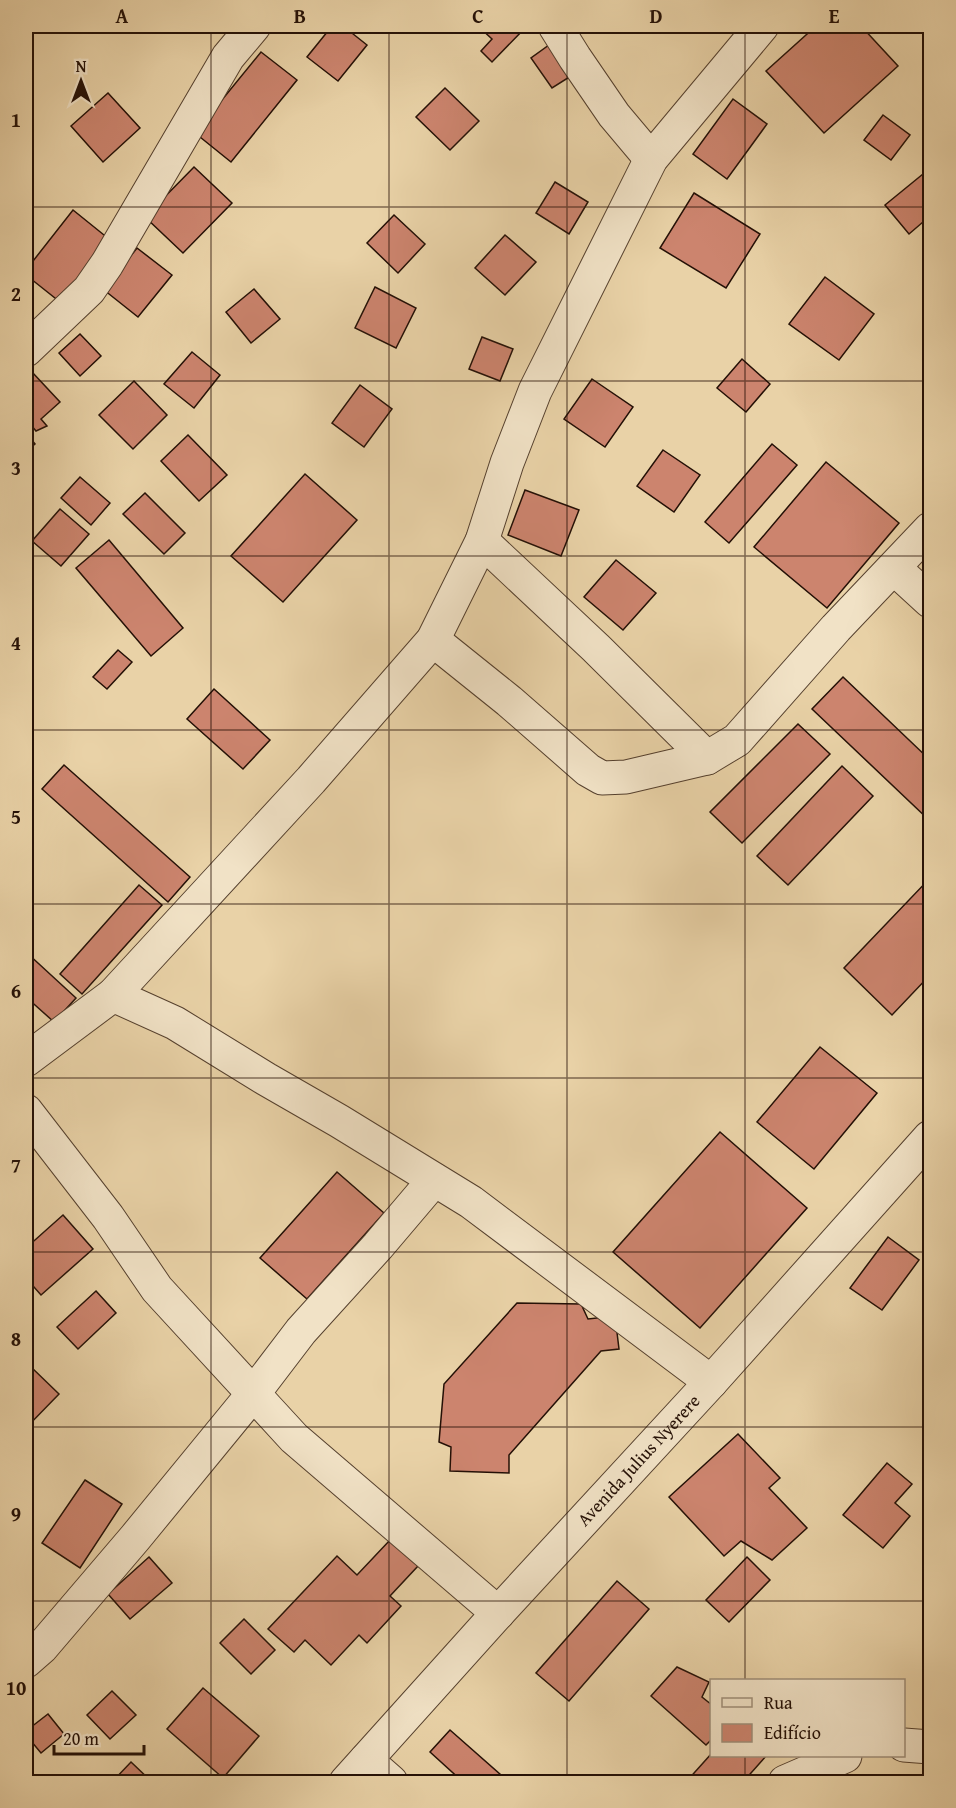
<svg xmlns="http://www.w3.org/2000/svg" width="956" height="1808" font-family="'Gentium Book Plus',serif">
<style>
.building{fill:#cc846e;stroke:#241006;stroke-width:1.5}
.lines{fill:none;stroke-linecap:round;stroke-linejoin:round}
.minor-casing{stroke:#55402e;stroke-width:35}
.tertiary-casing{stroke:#55402e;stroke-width:35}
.minor{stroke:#f1e2c6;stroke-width:33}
.tertiary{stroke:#f1e2c6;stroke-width:33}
.grid{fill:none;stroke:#241006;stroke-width:1.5;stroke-opacity:0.55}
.labels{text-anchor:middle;stroke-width:4.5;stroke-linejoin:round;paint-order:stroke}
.street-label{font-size:18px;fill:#241006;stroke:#f1e2c6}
.neatline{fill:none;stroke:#241006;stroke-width:2}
.grid-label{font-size:20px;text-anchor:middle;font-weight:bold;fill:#241006}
</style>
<rect width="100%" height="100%" fill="#e9d2a7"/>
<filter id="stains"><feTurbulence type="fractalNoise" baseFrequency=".00333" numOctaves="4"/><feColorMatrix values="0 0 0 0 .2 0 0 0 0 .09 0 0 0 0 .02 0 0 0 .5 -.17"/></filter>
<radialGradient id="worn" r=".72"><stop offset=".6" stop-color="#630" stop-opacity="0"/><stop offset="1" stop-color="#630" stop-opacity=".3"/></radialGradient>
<!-- building -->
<g class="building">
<path d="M332 26H343L367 45 338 81 307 57Z"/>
<path d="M478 26H520L524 29 492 62 481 51 492 39Z"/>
<path d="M816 26H861L898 66 824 133 766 71Z"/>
<path d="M549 45 571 76 552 88 531 58Z"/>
<path d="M261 52 297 80 231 162 195 133Z"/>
<path d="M445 88 479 121 450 150 416 117Z"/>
<path d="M108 93 140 128 103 162 71 126Z"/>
<path d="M733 99 767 124 727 179 693 154Z"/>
<path d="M883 115 910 135 891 160 864 140Z"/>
<path d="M194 167 232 203 183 253 145 217Z"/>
<path d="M923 174 930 183V216L909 234 885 205Z"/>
<path d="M555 182 588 202 569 234 536 213Z"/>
<path d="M694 193 760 234 726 288 660 248Z"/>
<path d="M73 210 109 239 60 302 26 275V270Z"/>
<path d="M394 215 425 244 398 273 367 243Z"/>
<path d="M505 235 536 262 505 295 475 268Z"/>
<path d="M137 248 172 275 138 317 104 290Z"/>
<path d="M825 277 874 314 839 360 789 324Z"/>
<path d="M375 287 416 308 396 348 355 328Z"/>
<path d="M254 289 280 319 251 343 226 312Z"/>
<path d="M80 334 101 356 80 376 59 353Z"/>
<path d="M482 337 513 349 500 381 469 369Z"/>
<path d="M192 352 220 375 194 408 164 384Z"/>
<path d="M742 359 770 384 746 412 717 388Z"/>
<path d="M32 372 60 402 41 419 47 426 36 431 26 419V378Z"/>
<path d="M592 379 633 407 605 447 564 419Z"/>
<path d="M134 381 167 415 133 449 99 415Z"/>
<path d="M360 385 392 409 364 447 332 423Z"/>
<path d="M26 433 35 444 26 452Z"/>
<path d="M188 435 227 475 199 501 161 461Z"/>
<path d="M772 444 797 465 729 543 705 522Z"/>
<path d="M663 450 700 475 674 512 637 486Z"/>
<path d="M826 462 899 523 827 608 754 547Z"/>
<path d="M305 474 357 520 283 602 231 556Z"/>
<path d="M80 477 110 503 91 525 61 498Z"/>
<path d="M525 490 579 510 561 556 508 535Z"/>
<path d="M145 493 185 533 164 554 123 514Z"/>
<path d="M60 509 89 534 61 566 32 541Z"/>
<path d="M109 540 183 628 151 656 76 568Z"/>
<path d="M616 560 656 593 623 630 584 597Z"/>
<path d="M118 650 132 662 107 689 93 677Z"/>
<path d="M843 677 930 760V821L812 709Z"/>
<path d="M214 689 270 740 243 769 187 719Z"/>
<path d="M798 724 830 754 742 843 710 812Z"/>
<path d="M64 765 190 877 168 902 42 789Z"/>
<path d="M842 766 873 796 788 885 757 856Z"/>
<path d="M930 878V975L892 1015 844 968Z"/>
<path d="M139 885 162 905 82 994 60 974Z"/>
<path d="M26 952 76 998 54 1022 26 997Z"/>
<path d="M820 1047 877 1093 814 1169 757 1122Z"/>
<path d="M720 1132 807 1208 700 1328 613 1252Z"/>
<path d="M337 1172 384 1213 307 1299 260 1258Z"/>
<path d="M63 1215 93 1249 41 1295 26 1278V1248Z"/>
<path d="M888 1237 919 1260 882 1310 850 1288Z"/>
<path d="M96 1291 116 1313 78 1349 57 1327Z"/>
<path d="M517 1303 581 1304 588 1319 615 1316 619 1349 601 1351 509 1455V1473L450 1471 451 1447 439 1442 444 1384Z"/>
<path d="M30 1366 59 1394 26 1428V1370Z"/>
<path d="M738 1434 780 1478 769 1488 807 1528 772 1560 741 1541 724 1556 669 1497Z"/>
<path d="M887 1463 912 1484 895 1503 910 1516 883 1548 843 1515Z"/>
<path d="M85 1480 122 1504 80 1568 42 1543Z"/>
<path d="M390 1540 418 1566 390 1596 401 1606 367 1643 359 1635 331 1665 305 1640 294 1652 268 1629 337 1556 357 1575Z"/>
<path d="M149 1557 172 1583 130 1619 108 1594Z"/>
<path d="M747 1557 770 1580 729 1622 706 1600Z"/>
<path d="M617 1581 649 1609 569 1701 536 1673Z"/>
<path d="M244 1619 275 1650 251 1674 220 1643Z"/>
<path d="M677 1667 709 1682 702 1697 712 1705V1739L706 1745 651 1696Z"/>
<path d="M203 1688 259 1736 223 1778 167 1729Z"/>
<path d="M112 1691 136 1715 110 1739 87 1715Z"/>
<path d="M48 1714 64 1734 41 1753 26 1735V1731Z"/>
<path d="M450 1730 509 1782H463L430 1752Z"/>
<path d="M712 1753V1756H766L743 1782H686Z"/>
<path d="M131 1762 152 1782H112Z"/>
</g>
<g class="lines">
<defs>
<g id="minor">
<path d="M555 26 575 58 614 115 651 159"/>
<path d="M26 350 89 290 107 264 228 57 254 26"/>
<path d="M482 541 596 648 707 758"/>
<path d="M894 568 930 601"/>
<path d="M433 640 509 701 588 770 602 778 626 777 707 758 737 740 836 628 930 529"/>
<path d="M113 995 311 780 433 640 482 541 507 463 535 391 651 159 762 26"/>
<path d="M26 1060 113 995 175 1023 266 1079 339 1121 471 1202 711 1382"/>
<path d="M26 1111 108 1217 157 1289 294 1438 498 1613"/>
<path d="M26 1661 42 1647 135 1538 253 1394 301 1331 378 1246 434 1180"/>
<path d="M904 1745 930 1747"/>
<path d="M366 1760 391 1782"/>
<path d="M785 1782 845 1756"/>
</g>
<g id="tertiary">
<path id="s1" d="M346 1782 498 1613 711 1382 930 1137"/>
</g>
</defs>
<!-- minor casing -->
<use href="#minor" class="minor-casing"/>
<!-- tertiary casing -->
<use href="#tertiary" class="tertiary-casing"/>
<!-- minor -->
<use href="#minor" class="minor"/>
<!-- tertiary -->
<use href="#tertiary" class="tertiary"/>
</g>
<!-- grid -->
<path class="grid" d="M211 26V1782M389 26V1782M567 26V1782M745 26V1680M26 207H930M26 381H930M26 556H930M26 730H930M26 904H930M26 1078H930M26 1252H930M26 1427H930M26 1601H930M745 1756V1782"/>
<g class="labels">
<!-- street labels -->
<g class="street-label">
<text dy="6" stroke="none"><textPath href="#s1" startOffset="435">Avenida Julius Nyerere</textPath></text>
</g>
</g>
<!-- margin -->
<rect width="956" height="1808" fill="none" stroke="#e9d2a7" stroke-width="66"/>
<!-- legend -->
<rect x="710" y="1679" width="195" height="78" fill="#f1e2c6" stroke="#9f8e79" stroke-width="1.5"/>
<rect x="722" y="1698" width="30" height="9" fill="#f1e2c6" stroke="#9f8e79" stroke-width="1.5"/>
<text x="764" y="1709" font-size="18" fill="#241006">Rua</text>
<rect x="722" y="1724" width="30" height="18" fill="#cc846e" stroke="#9f8e79" stroke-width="1.5"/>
<text x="764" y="1739" font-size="18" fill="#241006">Edifício</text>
<!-- north arrow -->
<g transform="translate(81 81)" stroke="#f1e2c6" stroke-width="4.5" paint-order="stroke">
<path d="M0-4.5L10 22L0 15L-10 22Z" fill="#241006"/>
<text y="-9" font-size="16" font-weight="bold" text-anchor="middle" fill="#241006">N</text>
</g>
<!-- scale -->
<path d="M54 1745v9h90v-9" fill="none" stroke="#241006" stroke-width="3"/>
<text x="63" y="1745" font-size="18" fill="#241006" stroke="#f1e2c6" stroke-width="4.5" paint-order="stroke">20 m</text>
<rect x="33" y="33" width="890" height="1742" class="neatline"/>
<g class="grid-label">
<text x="122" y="23">A</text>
<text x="300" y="23">B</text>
<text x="478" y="23">C</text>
<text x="656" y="23">D</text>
<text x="834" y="23">E</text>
<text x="16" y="127">1</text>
<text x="16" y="301">2</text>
<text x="16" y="475">3</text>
<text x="16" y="650">4</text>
<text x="16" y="824">5</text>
<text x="16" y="998">6</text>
<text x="16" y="1172">7</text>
<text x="16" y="1346">8</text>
<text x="16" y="1521">9</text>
<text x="16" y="1695">10</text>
</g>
<rect width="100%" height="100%" filter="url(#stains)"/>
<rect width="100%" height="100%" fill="url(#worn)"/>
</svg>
